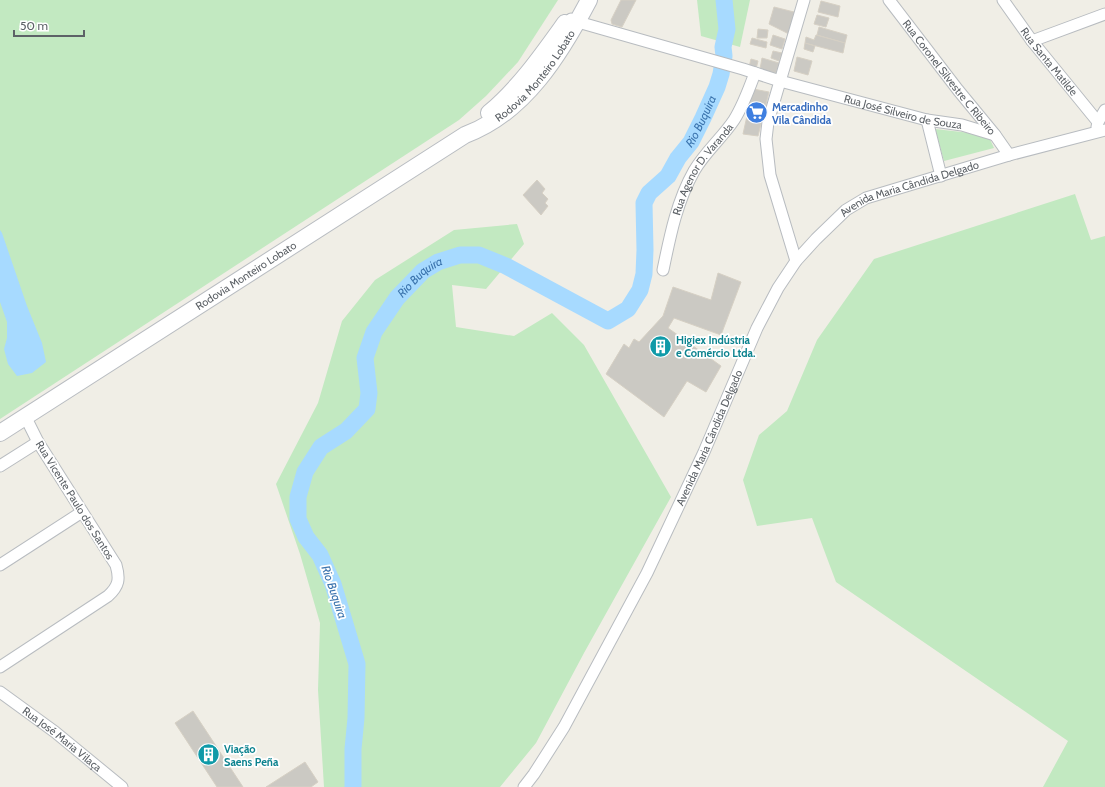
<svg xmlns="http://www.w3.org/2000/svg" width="1105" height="787" font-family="Cabin,sans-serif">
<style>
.green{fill:#c2e9c1}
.water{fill:#a7daff}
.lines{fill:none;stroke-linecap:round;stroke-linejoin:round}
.river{stroke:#a7daff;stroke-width:17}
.building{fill:#cbc9c3;stroke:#d6d0c4}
.street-casing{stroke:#b8bcc0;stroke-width:13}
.secondary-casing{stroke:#b9bdc2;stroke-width:18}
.street{stroke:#fff;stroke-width:11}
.secondary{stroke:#fff;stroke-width:16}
.labels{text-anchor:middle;stroke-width:3.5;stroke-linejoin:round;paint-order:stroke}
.street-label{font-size:11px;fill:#5d6267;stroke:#fff}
.shop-label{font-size:11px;font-weight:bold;fill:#366cbe;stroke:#fff;text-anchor:start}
.culture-label{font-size:11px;font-weight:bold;fill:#0d838f;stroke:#fff;text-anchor:start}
.water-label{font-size:12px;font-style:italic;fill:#3b74ae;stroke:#fff}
</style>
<rect width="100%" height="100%" fill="#f0eee6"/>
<!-- green -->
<g class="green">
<path d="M0 0H558L518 62 486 96 459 120 0 419Z"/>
<path d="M697 0H750L740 47 701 36Z"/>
<path d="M935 129 988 135 994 148 944 161Z"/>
<path d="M1075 194 1091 240 1105 236V787H1043L1068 741 836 582 812 518 757 526 743 480 759 435 787 411 817 340 874 259Z"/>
<path d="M517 224 524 244 486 289 452 285 456 327 514 336 552 313 584 345 671 497 584 653 536 743 500 787H324L318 690 320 623 300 554 276 484 318 403 342 321 375 280 454 230Z"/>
</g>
<!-- water -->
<path class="water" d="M0 230 2 233 27 306 42 343 46 362 32 373 17 376 8 364 4 349 7 338V322L0 302Z"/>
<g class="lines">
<!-- river -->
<path class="river" id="s1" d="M353 787V749L356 718 357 664 333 584 320 555 306 537 298 519V497L305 472 321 447 346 431 367 409 369 393 365 358 374 332 397 298 423 271 438 262 460 255H479L506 266 608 321 628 309 640 290 644 274 645 250 644 203 649 193 668 176 678 158 691 142 703 118 717 87 721 74 724 56 723 47 727 29 724 0"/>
</g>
<!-- building -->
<g class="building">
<path d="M621 0H636L622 27 612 24 611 20Z"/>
<path d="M821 1 840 6 838 17 818 12Z"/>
<path d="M774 7 794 12 789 34 769 24Z"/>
<path d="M817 15 829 18 826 27 814 24Z"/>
<path d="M819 27 847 35 845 43 817 35Z"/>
<path d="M758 29 768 30 767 38H757Z"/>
<path d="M773 35 785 39 782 49 770 45Z"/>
<path d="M816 35 845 43 843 53 805 43 806 37 814 40Z"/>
<path d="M752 38 767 42 766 48 750 44Z"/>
<path d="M805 43 815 46 813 52 804 49Z"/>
<path d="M773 51 782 53 779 61 771 58Z"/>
<path d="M797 57 812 61 808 75 794 71Z"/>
<path d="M762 58 779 63 776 73 760 69Z"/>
<path d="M751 59 758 61 756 69 749 67Z"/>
<path d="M753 89 769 92 758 136 743 134Z"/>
<path d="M537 180 545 189 542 193 548 199 545 203 548 206 541 215 523 195Z"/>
<path d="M718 273 741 282 721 335 674 318 668 328 721 366 706 392 687 381 664 417 606 374 624 344 629 348 634 339 639 342 663 316 673 287 711 300Z"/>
<path d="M193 711 243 787H217L175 723Z"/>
<path d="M305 762 318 782 311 787H266Z"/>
</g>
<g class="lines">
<defs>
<g id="street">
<path id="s2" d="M889 0 958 90 995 135 1009 155"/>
<path id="s3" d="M1003 0 1032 41 1098 122"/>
<path id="s4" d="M571 19 578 22 743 69 780 81 927 120 962 125 995 135"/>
<path d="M1032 41 1105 14"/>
<path d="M927 120 941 176"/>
<path d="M1097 127 1098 122 1105 110"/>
<path d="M796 261 770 175 766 139 768 122 804 0"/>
<path id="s5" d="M663 270C670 236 677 201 694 171 705 152 722 138 734 120 743 106 749 89 755 73"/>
<path d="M0 466 38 442"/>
<path d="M0 565 82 512"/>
<path d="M0 667 108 596C119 586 120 579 116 565L38 442 25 416"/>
<path id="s6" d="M0 692 55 732 122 787"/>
<path id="s7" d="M524 787 534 774 564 727 647 573 704 452 757 328 778 288 796 261 816 239 846 210 866 198 1009 155 1105 130"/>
</g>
<g id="secondary">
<path d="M489 113C519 88 542 55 565 23"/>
<path id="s8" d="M0 433 465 135C525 113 561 53 589 0"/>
</g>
</defs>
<!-- street casing -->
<use href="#street" class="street-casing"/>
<!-- secondary casing -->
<use href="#secondary" class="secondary-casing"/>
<!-- street -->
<use href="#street" class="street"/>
<!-- secondary -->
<use href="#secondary" class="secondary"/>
</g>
<!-- icons -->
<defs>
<symbol id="supermarket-disc" viewBox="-11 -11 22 22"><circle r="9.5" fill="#3f7fe0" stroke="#fff"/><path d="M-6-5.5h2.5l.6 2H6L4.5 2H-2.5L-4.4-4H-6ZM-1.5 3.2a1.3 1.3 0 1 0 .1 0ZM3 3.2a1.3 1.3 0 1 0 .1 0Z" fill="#fff"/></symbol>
<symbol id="building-disc" viewBox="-11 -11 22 22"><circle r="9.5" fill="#0f9aa8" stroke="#fff"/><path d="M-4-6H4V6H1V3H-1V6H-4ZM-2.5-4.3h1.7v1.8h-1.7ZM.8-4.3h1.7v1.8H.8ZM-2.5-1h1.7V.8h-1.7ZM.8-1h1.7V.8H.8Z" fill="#fff"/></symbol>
</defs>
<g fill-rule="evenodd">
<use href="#supermarket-disc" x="744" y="100" width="25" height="25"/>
<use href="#building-disc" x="648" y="334" width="25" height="25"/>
<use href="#building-disc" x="196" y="742" width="25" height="25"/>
</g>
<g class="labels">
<!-- street labels -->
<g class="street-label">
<text dy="4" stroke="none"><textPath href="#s3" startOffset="77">Rua Santa Matilde</textPath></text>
<text dy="4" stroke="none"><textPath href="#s8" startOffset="646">Rodovia Monteiro Lobato</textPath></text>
<text dy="4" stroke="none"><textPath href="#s2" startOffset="98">Rua Coronel Silvestre C Ribeiro</textPath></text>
<text dy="4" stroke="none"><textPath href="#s4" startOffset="345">Rua José Silveiro de Souza</textPath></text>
<text dy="4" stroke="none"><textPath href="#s5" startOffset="110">Rua Agenor D. Varanda</textPath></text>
<text dy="4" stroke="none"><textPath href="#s7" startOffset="732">Avenida Maria Cândida Delgado</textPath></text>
<text dy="4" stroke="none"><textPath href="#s8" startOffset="292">Rodovia Monteiro Lobato</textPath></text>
<text dy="4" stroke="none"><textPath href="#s7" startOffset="396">Avenida Maria Cândida Delgado</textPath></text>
<text transform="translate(75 500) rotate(58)" y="4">Rua Vicente Paulo dos Santos</text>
<text dy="4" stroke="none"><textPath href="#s6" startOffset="78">Rua José Maria Vilaça</textPath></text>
</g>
<!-- shop labels -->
<g class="shop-label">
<text x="772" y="111">Mercadinho<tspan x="772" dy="13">Vila Cândida</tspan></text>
</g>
<!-- culture labels -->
<g class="culture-label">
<text x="676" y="344">Higiex Indústria<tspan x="676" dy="13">e Comércio Ltda.</tspan></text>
<text x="224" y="753">Viação<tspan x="224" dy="13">Saens Peña</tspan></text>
</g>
<!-- water labels -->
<g class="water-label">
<text dy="4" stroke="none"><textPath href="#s1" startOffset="1015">Rio Buquira</textPath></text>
<text dy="4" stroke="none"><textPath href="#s1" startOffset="570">Rio Buquira</textPath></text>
<text transform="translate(334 592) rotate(71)" y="4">Rio Buquira</text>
</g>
</g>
<!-- scale -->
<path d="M14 30v6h70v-6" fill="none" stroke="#5d6267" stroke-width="2"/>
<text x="20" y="30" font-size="12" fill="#5d6267" stroke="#ffffff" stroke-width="3" paint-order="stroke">50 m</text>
</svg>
